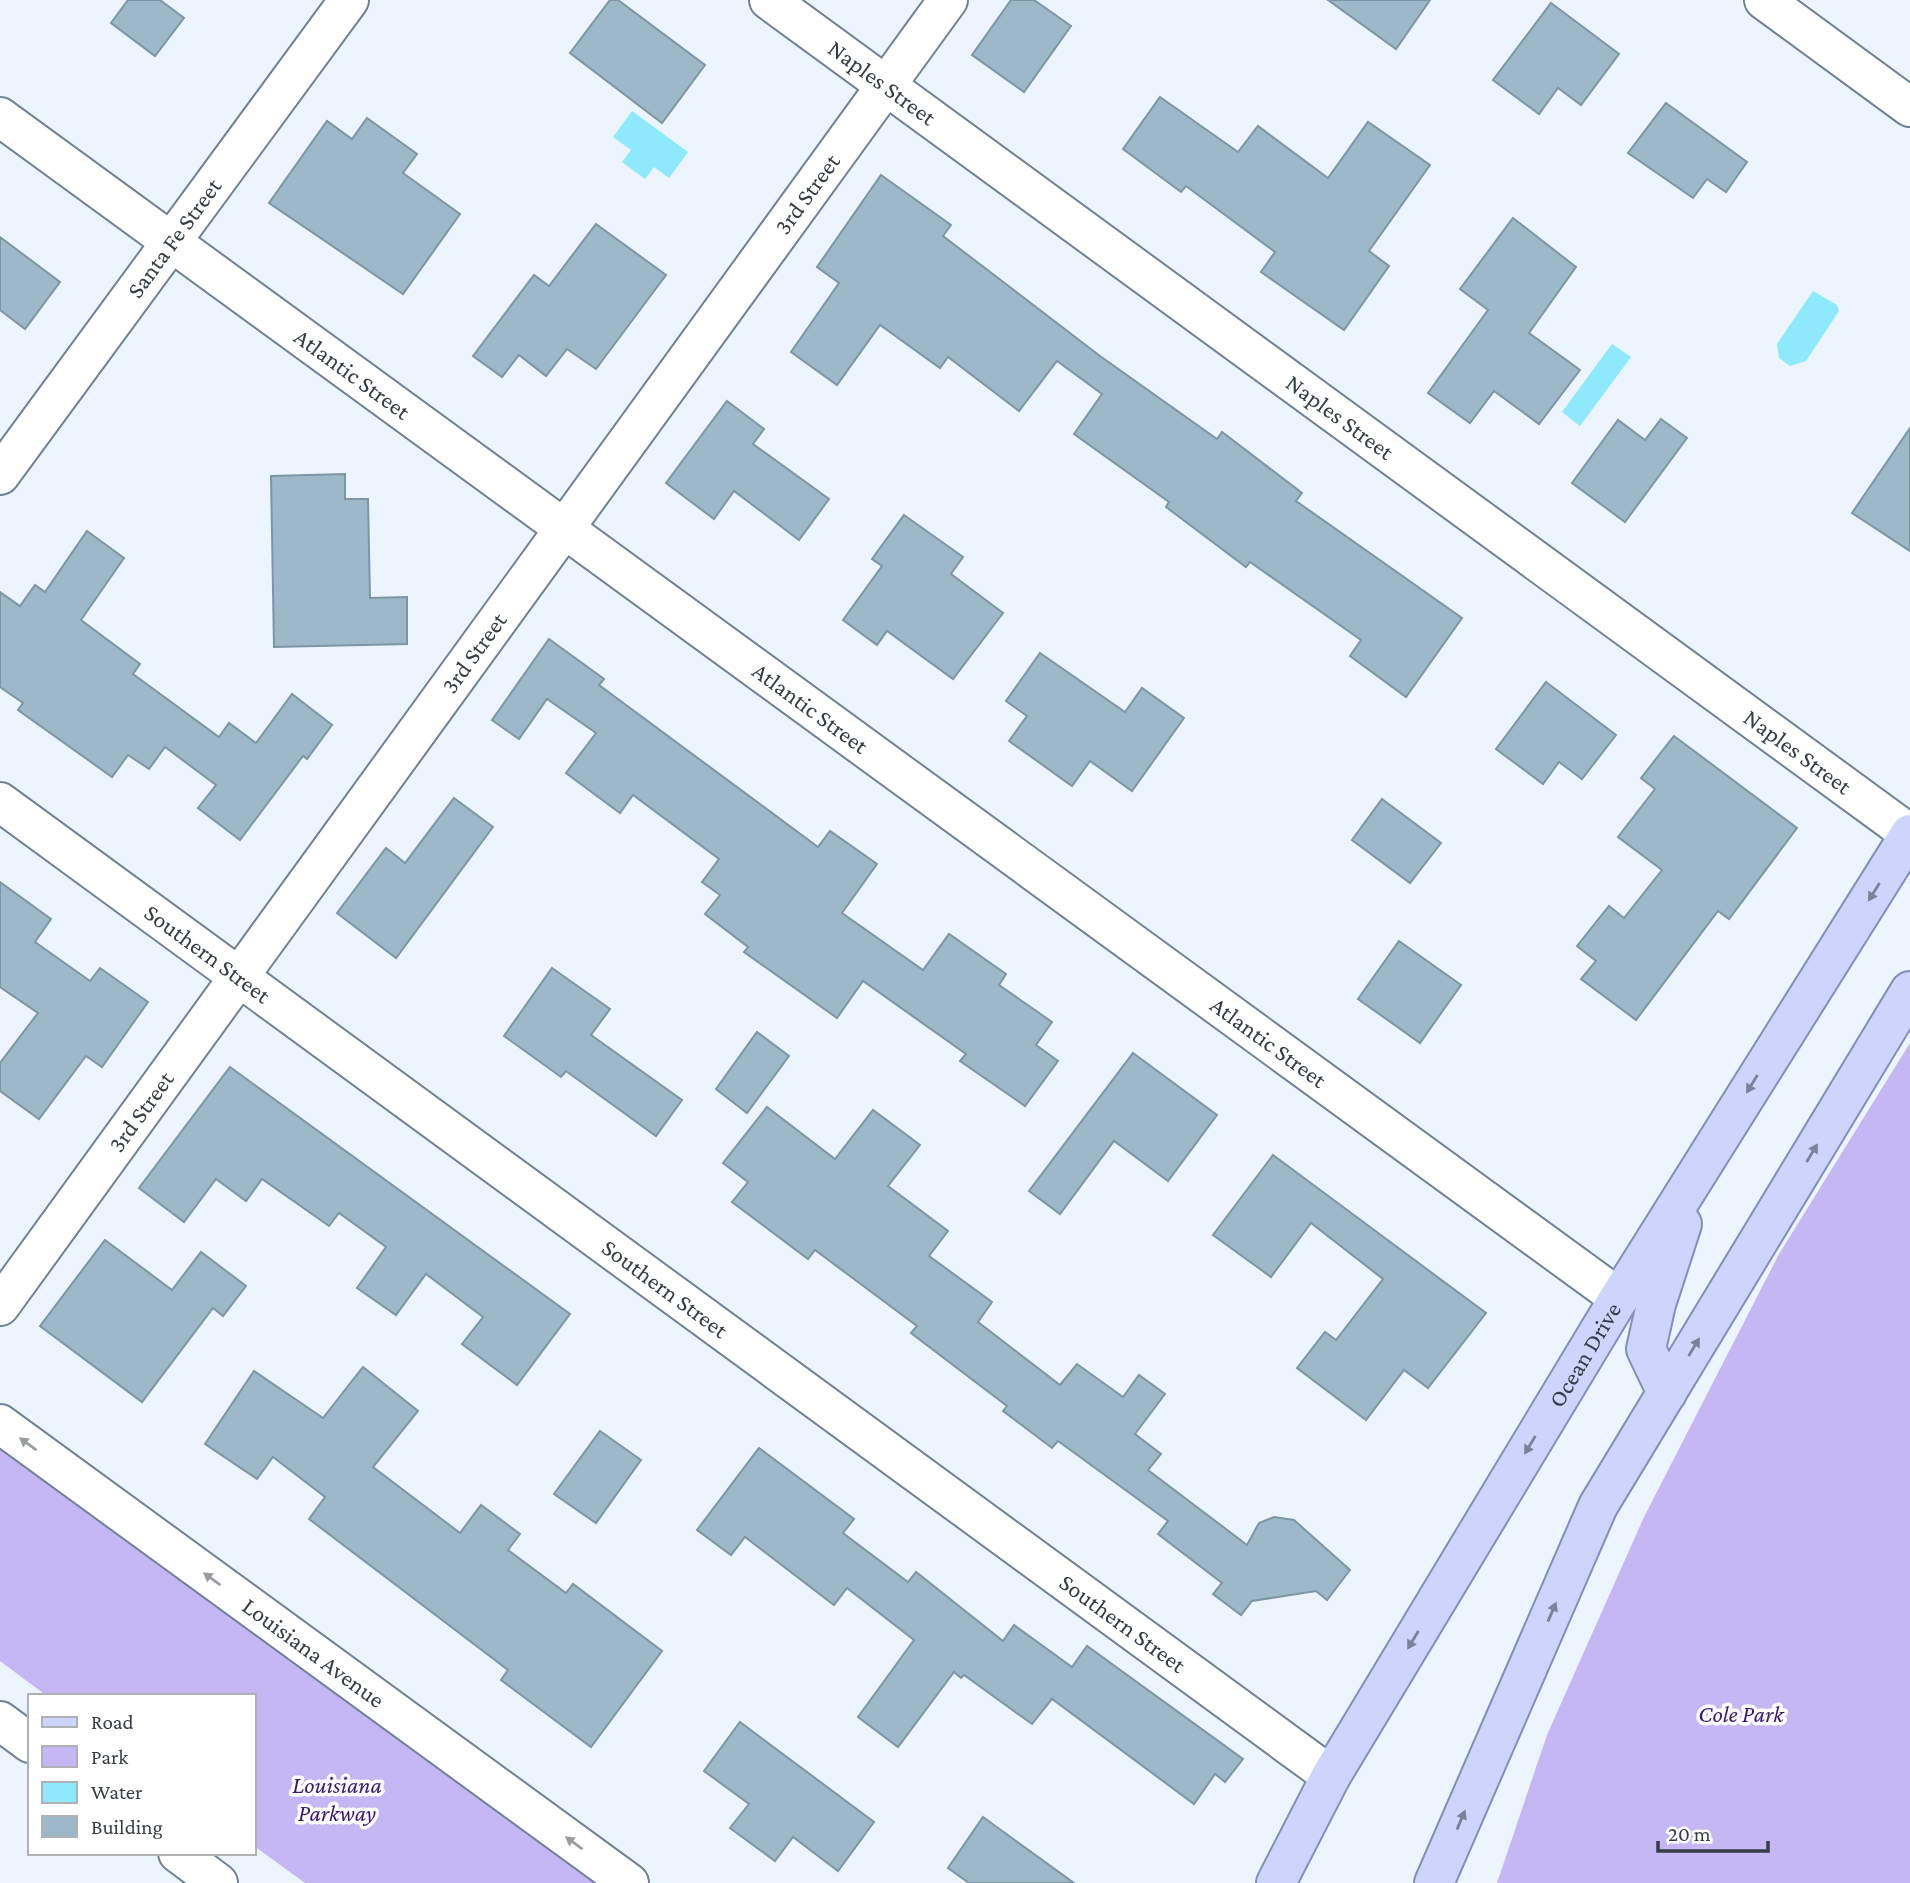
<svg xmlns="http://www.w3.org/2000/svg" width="1910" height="1883" font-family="'Crimson Pro',serif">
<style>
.green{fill:#c5b6f4}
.water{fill:#8ee9fd}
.building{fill:#9db8c8;stroke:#7c96a5;stroke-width:2}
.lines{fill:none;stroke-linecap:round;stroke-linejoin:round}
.street-casing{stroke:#718196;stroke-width:42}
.secondary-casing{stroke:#718196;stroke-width:42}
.primary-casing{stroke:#838ebb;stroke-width:42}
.street{stroke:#fff;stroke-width:38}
.secondary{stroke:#fff;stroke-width:38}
.primary{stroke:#cdd5fc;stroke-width:38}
.oneway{fill:#7a8198}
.oneway2{fill:#9a9ea3}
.labels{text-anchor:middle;stroke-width:7;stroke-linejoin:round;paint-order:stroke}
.street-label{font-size:24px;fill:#363d47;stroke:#fff}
.park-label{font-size:24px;font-style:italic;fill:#3d1873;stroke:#fff}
</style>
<rect width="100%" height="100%" fill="#ecf4fd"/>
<!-- green -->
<g class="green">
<path d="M1910 1043V1883H1497L1547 1735 1644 1517 1779 1254Z"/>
<path d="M0 1449 596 1883H305L254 1846V1696H47L0 1661Z"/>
</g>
<!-- water -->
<g class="water">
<path d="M632 111 688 152 669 178 654 167 645 179 622 162 631 150 613 137Z"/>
<path d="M1813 291 1837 305 1839 311 1806 361 1790 366 1779 358 1777 344Z"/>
<path d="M1612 344 1631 357 1580 426 1562 412Z"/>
</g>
<!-- building -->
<g class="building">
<path d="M128 0H160L184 18 155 56 111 23Z"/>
<path d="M610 0H618L705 65 662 123 570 53Z"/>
<path d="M1011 0H1034L1071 26 1024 92 972 55Z"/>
<path d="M1328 0H1430L1396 49Z"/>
<path d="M1551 3 1619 54 1581 105 1558 88 1539 114 1493 80Z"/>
<path d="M1160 97 1238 152 1258 126 1328 178 1368 122 1430 165 1369 251 1389 266 1344 330 1261 272 1275 252 1186 186 1181 192 1123 149Z"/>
<path d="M1666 103 1747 162 1726 192 1707 179 1693 198 1628 153Z"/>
<path d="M367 118 417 154 403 173 460 214 403 294 269 203 327 121 352 139Z"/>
<path d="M881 175 951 225 943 236 1100 356 1217 439 1222 432 1302 493 1296 501 1462 618 1406 697 1350 656 1361 640 1250 562 1246 567 1166 507 1169 502 1074 434 1102 394 1057 361 1019 411 948 357 940 368 880 325 837 385 791 352 839 283 817 267Z"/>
<path d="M1513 218 1576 267 1529 333 1580 370 1539 424 1494 391 1470 423 1428 393 1488 310 1460 289Z"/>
<path d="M596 224 666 275 596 369 567 349 546 376 519 355 502 377 473 356 534 275 549 286Z"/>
<path d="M0 237 60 282 25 329 0 310Z"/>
<path d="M727 401 764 429 753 444 829 499 799 540 734 491 714 519 666 483Z"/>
<path d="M1661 419 1687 438 1625 522 1572 483 1618 420 1645 440Z"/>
<path d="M1910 428V551L1852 513Z"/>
<path d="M345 474V499H368L370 598 407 597V644L274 647 271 476Z"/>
<path d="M904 515 963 557 951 574 1003 613 953 679 887 631 877 645 843 620 882 566 872 559Z"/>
<path d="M87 531 124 558 81 620 140 664 133 674 219 737 229 723 256 743 292 694 332 725 307 759 303 756 240 840 198 808 216 785 165 747 149 769 128 755 112 777 18 710 23 703 0 687V592L20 606 35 585 45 592Z"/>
<path d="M549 639 604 679 599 685 818 847 830 831 877 864 842 913 923 970 949 934 1006 974 999 985 1052 1022 1036 1045 1058 1061 1025 1106 960 1061 966 1054 863 981 837 1018 744 952 748 947 705 914 720 895 702 882 719 859 633 795 620 813 566 773 596 733 547 699 519 739 492 720Z"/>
<path d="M1040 653 1125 712 1142 688 1184 718 1132 791 1090 761 1072 786 1009 741 1027 716 1006 701Z"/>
<path d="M1546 682 1616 735 1582 779 1559 762 1543 784 1496 749Z"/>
<path d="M1674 736 1797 828 1729 919 1718 911 1636 1020 1581 979 1596 961 1577 946 1609 906 1624 918 1662 870 1618 837 1655 789 1641 778Z"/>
<path d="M454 798 493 827 396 958 337 913 386 848 405 863Z"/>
<path d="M1382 799 1441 843 1410 883 1352 840Z"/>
<path d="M0 882 51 919 35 942 90 981 100 968 148 1002 102 1067 86 1056 39 1119 0 1091V1063L38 1013 0 987Z"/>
<path d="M1399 941 1461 985 1420 1043 1358 999Z"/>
<path d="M552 968 610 1009 591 1035 682 1100 656 1136 566 1071 561 1077 504 1036Z"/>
<path d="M757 1032 789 1056 747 1113 716 1089Z"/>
<path d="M1133 1053 1217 1115 1168 1181 1114 1141 1060 1214 1029 1191Z"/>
<path d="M230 1067 570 1314 517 1385 462 1344 483 1317 426 1274 396 1315 357 1288 386 1247 339 1213 329 1226 262 1179 246 1201 216 1179 184 1222 139 1188Z"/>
<path d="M767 1107 835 1159 873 1110 920 1145 888 1186 948 1231 929 1256 992 1302 978 1322 1060 1385 1077 1364 1123 1397 1139 1375 1165 1394 1135 1434 1161 1454 1148 1470 1247 1545 1259 1523 1274 1517 1294 1520 1350 1570 1327 1600 1316 1591 1252 1601 1241 1615 1213 1594 1222 1583 1158 1534 1168 1521 1058 1441 1052 1448 1003 1411 1007 1406 911 1333 917 1326 815 1250 808 1259 732 1202 748 1182 723 1163Z"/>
<path d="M1273 1155 1486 1313 1428 1388 1404 1370 1366 1420 1297 1368 1325 1332 1336 1340 1383 1279 1311 1223 1271 1277 1213 1235Z"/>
<path d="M105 1240 172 1290 201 1252 246 1286 223 1316 213 1308 142 1402 40 1326Z"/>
<path d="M363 1367 418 1411 373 1467 460 1533 481 1505 520 1534 508 1550 566 1593 573 1584 662 1651 591 1747 501 1680 508 1670 309 1519 325 1497 273 1457 257 1479 205 1444 254 1371 323 1418Z"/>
<path d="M600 1431 641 1460 596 1523 554 1494Z"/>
<path d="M759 1448 854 1519 843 1533 908 1582 916 1572 1003 1641 1014 1625 1072 1667 1087 1646 1243 1759 1225 1782 1215 1774 1194 1804 1052 1699 1032 1724 964 1675 961 1678 954 1672 898 1747 858 1717 914 1640 847 1588 834 1605 745 1537 731 1555 697 1530Z"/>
<path d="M740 1722 874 1822 838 1871 793 1837 775 1861 730 1828 749 1804 704 1771Z"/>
<path d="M983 1817 1074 1883H969L948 1868Z"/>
</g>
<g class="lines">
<defs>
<g id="street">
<path id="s1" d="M769 0 1910 834"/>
<path id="s2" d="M0 117 1619 1298"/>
<path id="s3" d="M0 802 1331 1776"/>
<path id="s4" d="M0 1306 948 0"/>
</g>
<g id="secondary">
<path d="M1764 0 1910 107"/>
<path id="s5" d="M0 475 349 0"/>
<path id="s6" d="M0 1424 629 1883"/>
<path d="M0 1721 30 1743"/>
<path d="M178 1853 218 1883"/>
</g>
<g id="primary">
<path d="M1667 1393 1646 1349 1656 1304 1682 1224"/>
<path id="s7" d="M1276 1883 1331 1776 1619 1298 1910 834"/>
<path d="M1434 1883 1598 1506 1910 991"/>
</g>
</defs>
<!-- street casing -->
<use href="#street" class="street-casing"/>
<!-- secondary casing -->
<use href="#secondary" class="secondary-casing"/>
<!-- primary casing -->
<use href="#primary" class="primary-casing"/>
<!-- street -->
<use href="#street" class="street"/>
<!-- secondary -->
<use href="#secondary" class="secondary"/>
<!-- primary -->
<use href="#primary" class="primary"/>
</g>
<!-- one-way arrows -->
<defs><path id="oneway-solid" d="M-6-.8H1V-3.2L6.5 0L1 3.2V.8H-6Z" transform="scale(1.75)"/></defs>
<g class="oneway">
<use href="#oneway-solid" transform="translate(1874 892) rotate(122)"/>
<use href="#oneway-solid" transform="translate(1752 1084) rotate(122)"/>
<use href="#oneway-solid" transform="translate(1812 1153) rotate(-59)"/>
<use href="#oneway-solid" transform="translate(1694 1347) rotate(-59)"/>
<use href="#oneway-solid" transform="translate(1530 1445) rotate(121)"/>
<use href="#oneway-solid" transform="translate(1552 1612) rotate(-67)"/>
<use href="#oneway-solid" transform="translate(1413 1640) rotate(121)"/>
<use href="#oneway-solid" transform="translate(1461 1820) rotate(-67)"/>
</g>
<g class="oneway2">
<use href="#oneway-solid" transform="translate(28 1444) rotate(-144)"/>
<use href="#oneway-solid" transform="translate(212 1579) rotate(-144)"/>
<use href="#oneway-solid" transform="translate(574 1843) rotate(-144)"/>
</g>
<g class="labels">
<!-- street labels -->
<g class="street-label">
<text dy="8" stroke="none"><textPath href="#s1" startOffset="140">Naples Street</textPath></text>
<text dy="8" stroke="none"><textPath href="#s4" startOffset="1374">3rd Street</textPath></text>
<text dy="8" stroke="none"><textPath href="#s5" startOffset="294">Santa Fe Street</textPath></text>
<text dy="8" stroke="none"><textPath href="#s2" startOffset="436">Atlantic Street</textPath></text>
<text dy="8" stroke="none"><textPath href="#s1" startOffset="707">Naples Street</textPath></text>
<text dy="8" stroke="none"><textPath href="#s4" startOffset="807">3rd Street</textPath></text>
<text dy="8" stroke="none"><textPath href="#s2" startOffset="1003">Atlantic Street</textPath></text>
<text dy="8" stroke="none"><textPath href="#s1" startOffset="1274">Naples Street</textPath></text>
<text dy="8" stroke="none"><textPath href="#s3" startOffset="257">Southern Street</textPath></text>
<text dy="8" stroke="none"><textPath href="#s2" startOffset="1570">Atlantic Street</textPath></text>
<text dy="8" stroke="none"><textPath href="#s4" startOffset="240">3rd Street</textPath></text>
<text dy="8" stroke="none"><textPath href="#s3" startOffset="824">Southern Street</textPath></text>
<text dy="8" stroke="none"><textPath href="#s7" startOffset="612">Ocean Drive</textPath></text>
<text dy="8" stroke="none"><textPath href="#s3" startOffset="1391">Southern Street</textPath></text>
<text dy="8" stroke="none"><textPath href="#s6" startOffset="388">Louisiana Avenue</textPath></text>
</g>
<!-- park labels -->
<g class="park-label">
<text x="1741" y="1722">Cole Park</text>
<text x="337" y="1793">Louisiana<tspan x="337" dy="28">Parkway</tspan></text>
</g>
</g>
<!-- legend -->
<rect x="28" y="1694" width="228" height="161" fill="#ffffff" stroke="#afb1b5" stroke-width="2"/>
<rect x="42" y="1717" width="35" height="10" fill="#cdd5fc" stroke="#afb1b5" stroke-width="2"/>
<text x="91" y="1729" font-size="21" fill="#363d47">Road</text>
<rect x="42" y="1746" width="35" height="21" fill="#c5b6f4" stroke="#afb1b5" stroke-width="2"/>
<text x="91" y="1764" font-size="21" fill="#363d47">Park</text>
<rect x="42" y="1782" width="35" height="21" fill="#8ee9fd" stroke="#afb1b5" stroke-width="2"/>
<text x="91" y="1799" font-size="21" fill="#363d47">Water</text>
<rect x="42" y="1816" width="35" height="21" fill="#9db8c8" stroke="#afb1b5" stroke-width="2"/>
<text x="91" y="1834" font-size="21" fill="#363d47">Building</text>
<!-- scale -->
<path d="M1658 1841v10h110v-10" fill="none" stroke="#363d47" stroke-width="3.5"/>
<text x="1668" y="1841" font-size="21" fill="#363d47" stroke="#ffffff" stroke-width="5" paint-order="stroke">20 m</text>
</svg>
